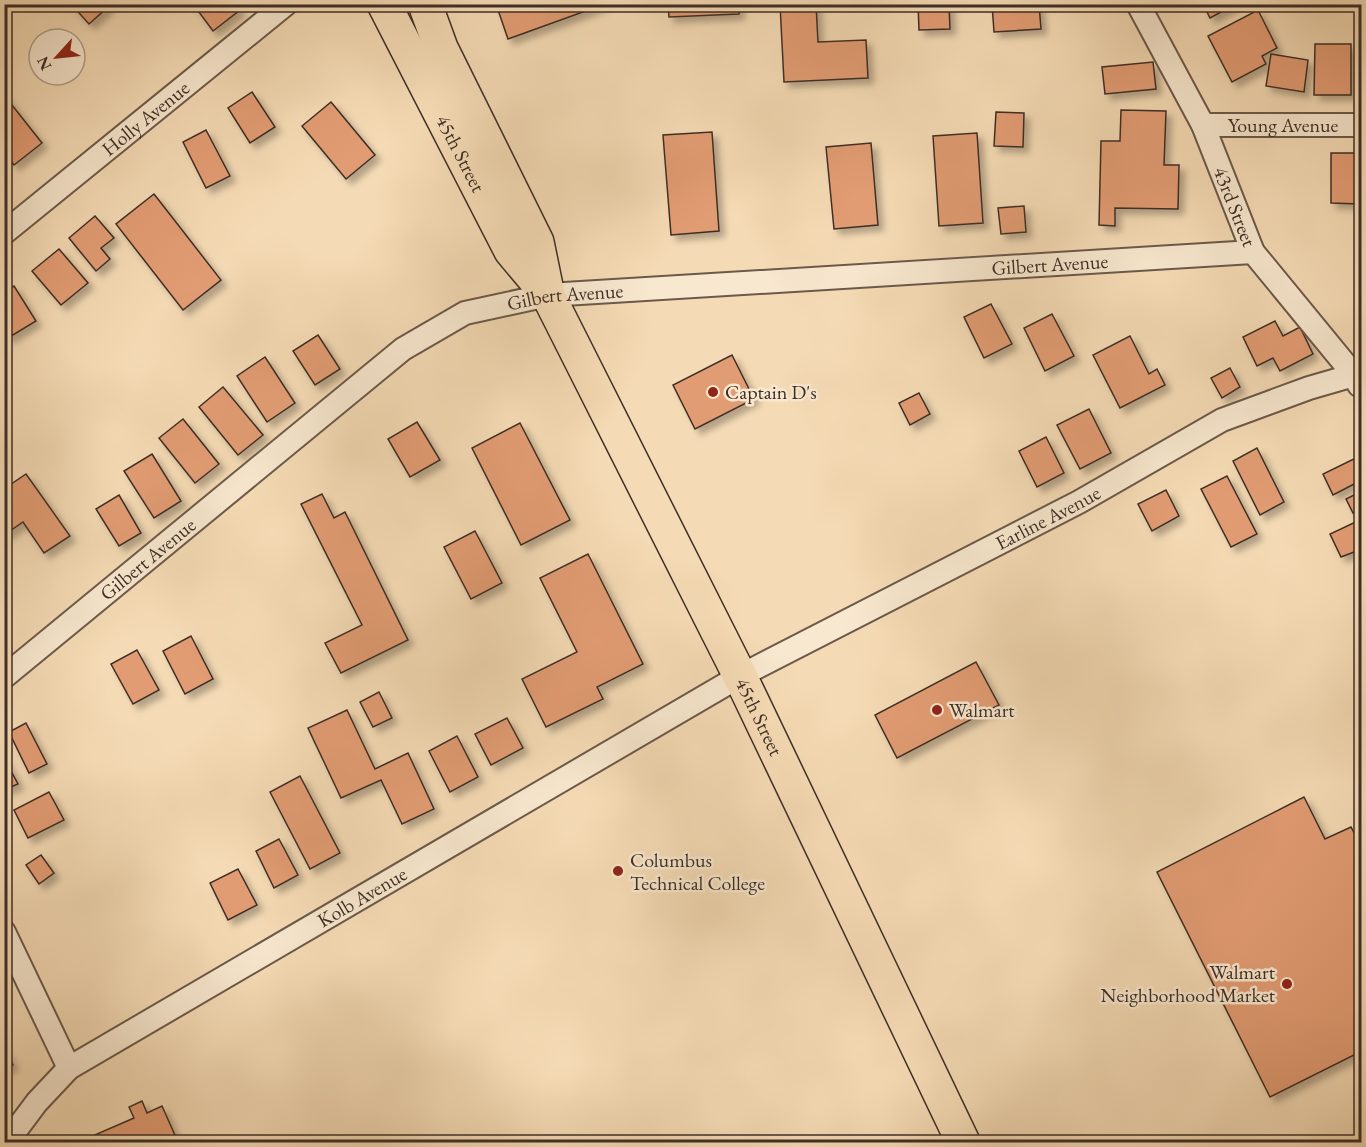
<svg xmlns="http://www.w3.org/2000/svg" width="1366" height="1147" font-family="'EB Garamond',serif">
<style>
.building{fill:#e29c73;stroke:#3e2e27;stroke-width:1.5;filter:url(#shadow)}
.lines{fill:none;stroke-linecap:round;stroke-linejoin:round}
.street-casing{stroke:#6c594a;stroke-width:26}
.primary-casing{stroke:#3e2e27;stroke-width:36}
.street{stroke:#f8e8cf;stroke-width:22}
.primary{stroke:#f5dbb5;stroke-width:33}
.poi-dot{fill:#8f2418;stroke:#f8e8cf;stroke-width:2}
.labels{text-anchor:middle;stroke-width:5;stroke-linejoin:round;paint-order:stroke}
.street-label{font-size:20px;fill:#3e2e27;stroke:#f8e8cf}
.poi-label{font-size:20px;fill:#3e2e27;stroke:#f8e8cf;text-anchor:start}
</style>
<defs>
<filter id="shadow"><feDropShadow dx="5.5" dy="5.5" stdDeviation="3" flood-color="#0004"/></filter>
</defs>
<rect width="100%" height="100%" fill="#f5dbb5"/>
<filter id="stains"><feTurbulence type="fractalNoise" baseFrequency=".00333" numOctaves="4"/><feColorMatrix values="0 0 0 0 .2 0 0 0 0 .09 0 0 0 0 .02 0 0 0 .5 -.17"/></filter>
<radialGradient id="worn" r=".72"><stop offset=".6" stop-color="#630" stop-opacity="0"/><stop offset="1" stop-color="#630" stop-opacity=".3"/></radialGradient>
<!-- building -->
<g class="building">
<path d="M71 4H106L108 7 89 24Z"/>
<path d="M193 4H236L240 10 213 31Z"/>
<path d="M496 4H605L508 39Z"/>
<path d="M668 4H739V14L669 17Z"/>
<path d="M780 4H816L818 42 866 40 868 78 784 82Z"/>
<path d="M918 4H949L950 29 919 30Z"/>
<path d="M992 4H1039L1041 29 994 32Z"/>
<path d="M1203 4H1236L1210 18Z"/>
<path d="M1258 10 1277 48 1262 56 1266 64 1232 82 1208 36Z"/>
<path d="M1315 44H1351V95H1314Z"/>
<path d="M1271 54 1308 60 1304 92 1266 86Z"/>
<path d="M1153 62 1156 89 1105 94 1102 67Z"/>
<path d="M252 92 275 127 250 143 228 108Z"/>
<path d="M4 95 42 143 14 165 4 152Z"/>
<path d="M331 102 375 155 346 179 302 126Z"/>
<path d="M1121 110 1166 111 1164 165H1179L1178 209 1115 208V226L1099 225 1101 141H1120Z"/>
<path d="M996 112 1024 113 1023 147 994 146Z"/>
<path d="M206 130 230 176 206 188 183 142Z"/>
<path d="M712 132 719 231 671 235 663 135Z"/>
<path d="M977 133 983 223 939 226 933 136Z"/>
<path d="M871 143 878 225 834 229 826 147Z"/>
<path d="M1331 153H1359V204L1331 203Z"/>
<path d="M154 194 221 280 183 310 116 224Z"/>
<path d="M1024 206 1026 232 1001 234 998 208Z"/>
<path d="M95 216 114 238 101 248 110 259 96 271 69 238Z"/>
<path d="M59 249 88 283 61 305 32 271Z"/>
<path d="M14 286 36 321 8 338 4 332V292Z"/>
<path d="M991 304 1012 344 984 358 964 317Z"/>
<path d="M1052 314 1074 356 1045 371 1024 328Z"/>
<path d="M1275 321 1283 336 1300 327 1313 354 1280 371 1273 358 1257 366 1243 337Z"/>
<path d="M318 335 340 369 315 385 293 351Z"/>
<path d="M1130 336 1149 374 1157 369 1165 385 1120 408 1093 355Z"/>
<path d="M732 355 754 399 695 429 673 385Z"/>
<path d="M265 357 295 403 267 422 237 376Z"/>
<path d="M1230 368 1240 387 1222 398 1211 378Z"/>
<path d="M223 387 263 435 238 455 199 407Z"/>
<path d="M919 393 930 414 910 425 899 403Z"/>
<path d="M1089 409 1111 453 1080 469 1057 425Z"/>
<path d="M183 419 219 464 195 483 159 438Z"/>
<path d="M417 422 440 460 410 477 388 439Z"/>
<path d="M520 423 570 520 521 545 472 448Z"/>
<path d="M1046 437 1064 473 1037 487 1019 451Z"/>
<path d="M1257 448 1284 502 1260 515 1233 461Z"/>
<path d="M152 454 181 501 154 518 124 471Z"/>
<path d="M1362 455V480L1333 495 1323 474Z"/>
<path d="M26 474 70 536 44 553 23 522 4 535V489Z"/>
<path d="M1227 476 1257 534 1231 547 1201 489Z"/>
<path d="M1166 490 1179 516 1152 531 1138 504Z"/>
<path d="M1362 491V509L1353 513 1346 499Z"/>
<path d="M322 494 334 518 345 512 408 640 341 673 325 643 362 625 301 504Z"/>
<path d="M119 495 141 533 119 546 96 509Z"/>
<path d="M1362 519V549L1341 557 1330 534Z"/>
<path d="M475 531 502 583 471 599 444 547Z"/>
<path d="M588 554 643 664 597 687 603 699 546 727 522 679 577 652 540 578Z"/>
<path d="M191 636 213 679 185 694 163 651Z"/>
<path d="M137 650 159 690 133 704 111 664Z"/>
<path d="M976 662 999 705 897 758 875 715Z"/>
<path d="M379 692 392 718 373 727 360 702Z"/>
<path d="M347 710 375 769 408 753 434 809 402 824 381 780 341 798 308 728Z"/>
<path d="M507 718 523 748 491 765 475 734Z"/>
<path d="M26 723 47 764 29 773 9 732Z"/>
<path d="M457 736 478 777 450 792 429 751Z"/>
<path d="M4 758 18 784 4 790Z"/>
<path d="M300 776 340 853 310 869 270 792Z"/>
<path d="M49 792 64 820 28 838 14 810Z"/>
<path d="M1304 797 1325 839 1351 827 1362 848V903L1356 906 1362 917V1051L1270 1097 1157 872Z"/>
<path d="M279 839 298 875 274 888 256 851Z"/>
<path d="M41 855 54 873 39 884 26 865Z"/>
<path d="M238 869 257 905 228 920 210 883Z"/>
<path d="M4 1048 13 1065 4 1069Z"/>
<path d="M142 1101 147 1113 162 1106 178 1142H84L83 1140 134 1118 129 1107Z"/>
<path d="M211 1137 213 1142H197Z"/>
</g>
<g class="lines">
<defs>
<g id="street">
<path id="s1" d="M1138 4 1203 125 1253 252 1354 375 1359 385"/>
<path id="s2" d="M1203 125H1362"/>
<path id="s3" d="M4 233 286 4"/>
<path id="s4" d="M4 677 403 349 465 313 548 295 1253 252"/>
<path d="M4 932 69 1068"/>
<path id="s5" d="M7 1142 37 1102 69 1068 740 676 1079 502 1222 420 1309 388 1354 375 1362 377"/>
</g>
<g id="primary">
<path id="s6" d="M384 4 511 251 548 295 740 676 963 1142"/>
<path d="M425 4 441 48 537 242 547 291"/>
</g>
</defs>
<!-- street casing -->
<use href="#street" class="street-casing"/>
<!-- primary casing -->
<use href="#primary" class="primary-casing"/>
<!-- street -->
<use href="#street" class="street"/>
<!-- primary -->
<use href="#primary" class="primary"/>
</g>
<!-- markers -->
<g class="poi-dot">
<circle cx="713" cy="392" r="6"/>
<circle cx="937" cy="710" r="6"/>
<circle cx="618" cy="871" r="6"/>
<circle cx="1287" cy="984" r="6"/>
</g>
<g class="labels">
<!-- street labels -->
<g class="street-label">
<text dy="7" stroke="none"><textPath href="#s3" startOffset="182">Holly Avenue</textPath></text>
<text dy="7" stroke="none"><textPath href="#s2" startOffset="80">Young Avenue</textPath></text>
<text dy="7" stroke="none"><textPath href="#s6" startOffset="168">45th Street</textPath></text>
<text dy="7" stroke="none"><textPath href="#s1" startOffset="225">43rd Street</textPath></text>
<text dy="7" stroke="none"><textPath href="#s4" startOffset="1176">Gilbert Avenue</textPath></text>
<text dy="7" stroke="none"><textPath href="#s4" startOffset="690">Gilbert Avenue</textPath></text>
<text dy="7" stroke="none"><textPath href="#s5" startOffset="1220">Earline Avenue</textPath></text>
<text dy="7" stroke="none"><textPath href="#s4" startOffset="186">Gilbert Avenue</textPath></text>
<text dy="7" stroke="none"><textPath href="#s6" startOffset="807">45th Street</textPath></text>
<text dy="7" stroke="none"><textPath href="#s5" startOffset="436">Kolb Avenue</textPath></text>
</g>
<!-- poi labels -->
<g class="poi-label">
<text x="725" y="399">Captain D's</text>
<text x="949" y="717">Walmart</text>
<text x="630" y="867">Columbus<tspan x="630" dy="23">Technical College</tspan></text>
<text x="1275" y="979" text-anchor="end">Walmart<tspan x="1275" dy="23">Neighborhood Market</tspan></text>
</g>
</g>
<!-- margin -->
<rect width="1366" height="1147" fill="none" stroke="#f5dbb5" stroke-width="24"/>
<rect x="6" y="6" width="1354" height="1135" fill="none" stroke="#3e2e27" stroke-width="3"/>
<rect x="12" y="12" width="1342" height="1123" fill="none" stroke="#3e2e27" stroke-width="1.5"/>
<!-- north arrow -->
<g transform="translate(57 57) rotate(243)"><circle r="28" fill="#f8e8cf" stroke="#ae9e8c" stroke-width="1.5"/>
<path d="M0-4.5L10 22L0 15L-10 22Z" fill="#8f2418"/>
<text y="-9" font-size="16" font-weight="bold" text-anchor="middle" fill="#3e2e27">N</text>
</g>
<rect width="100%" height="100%" filter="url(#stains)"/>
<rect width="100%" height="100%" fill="url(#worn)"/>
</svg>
